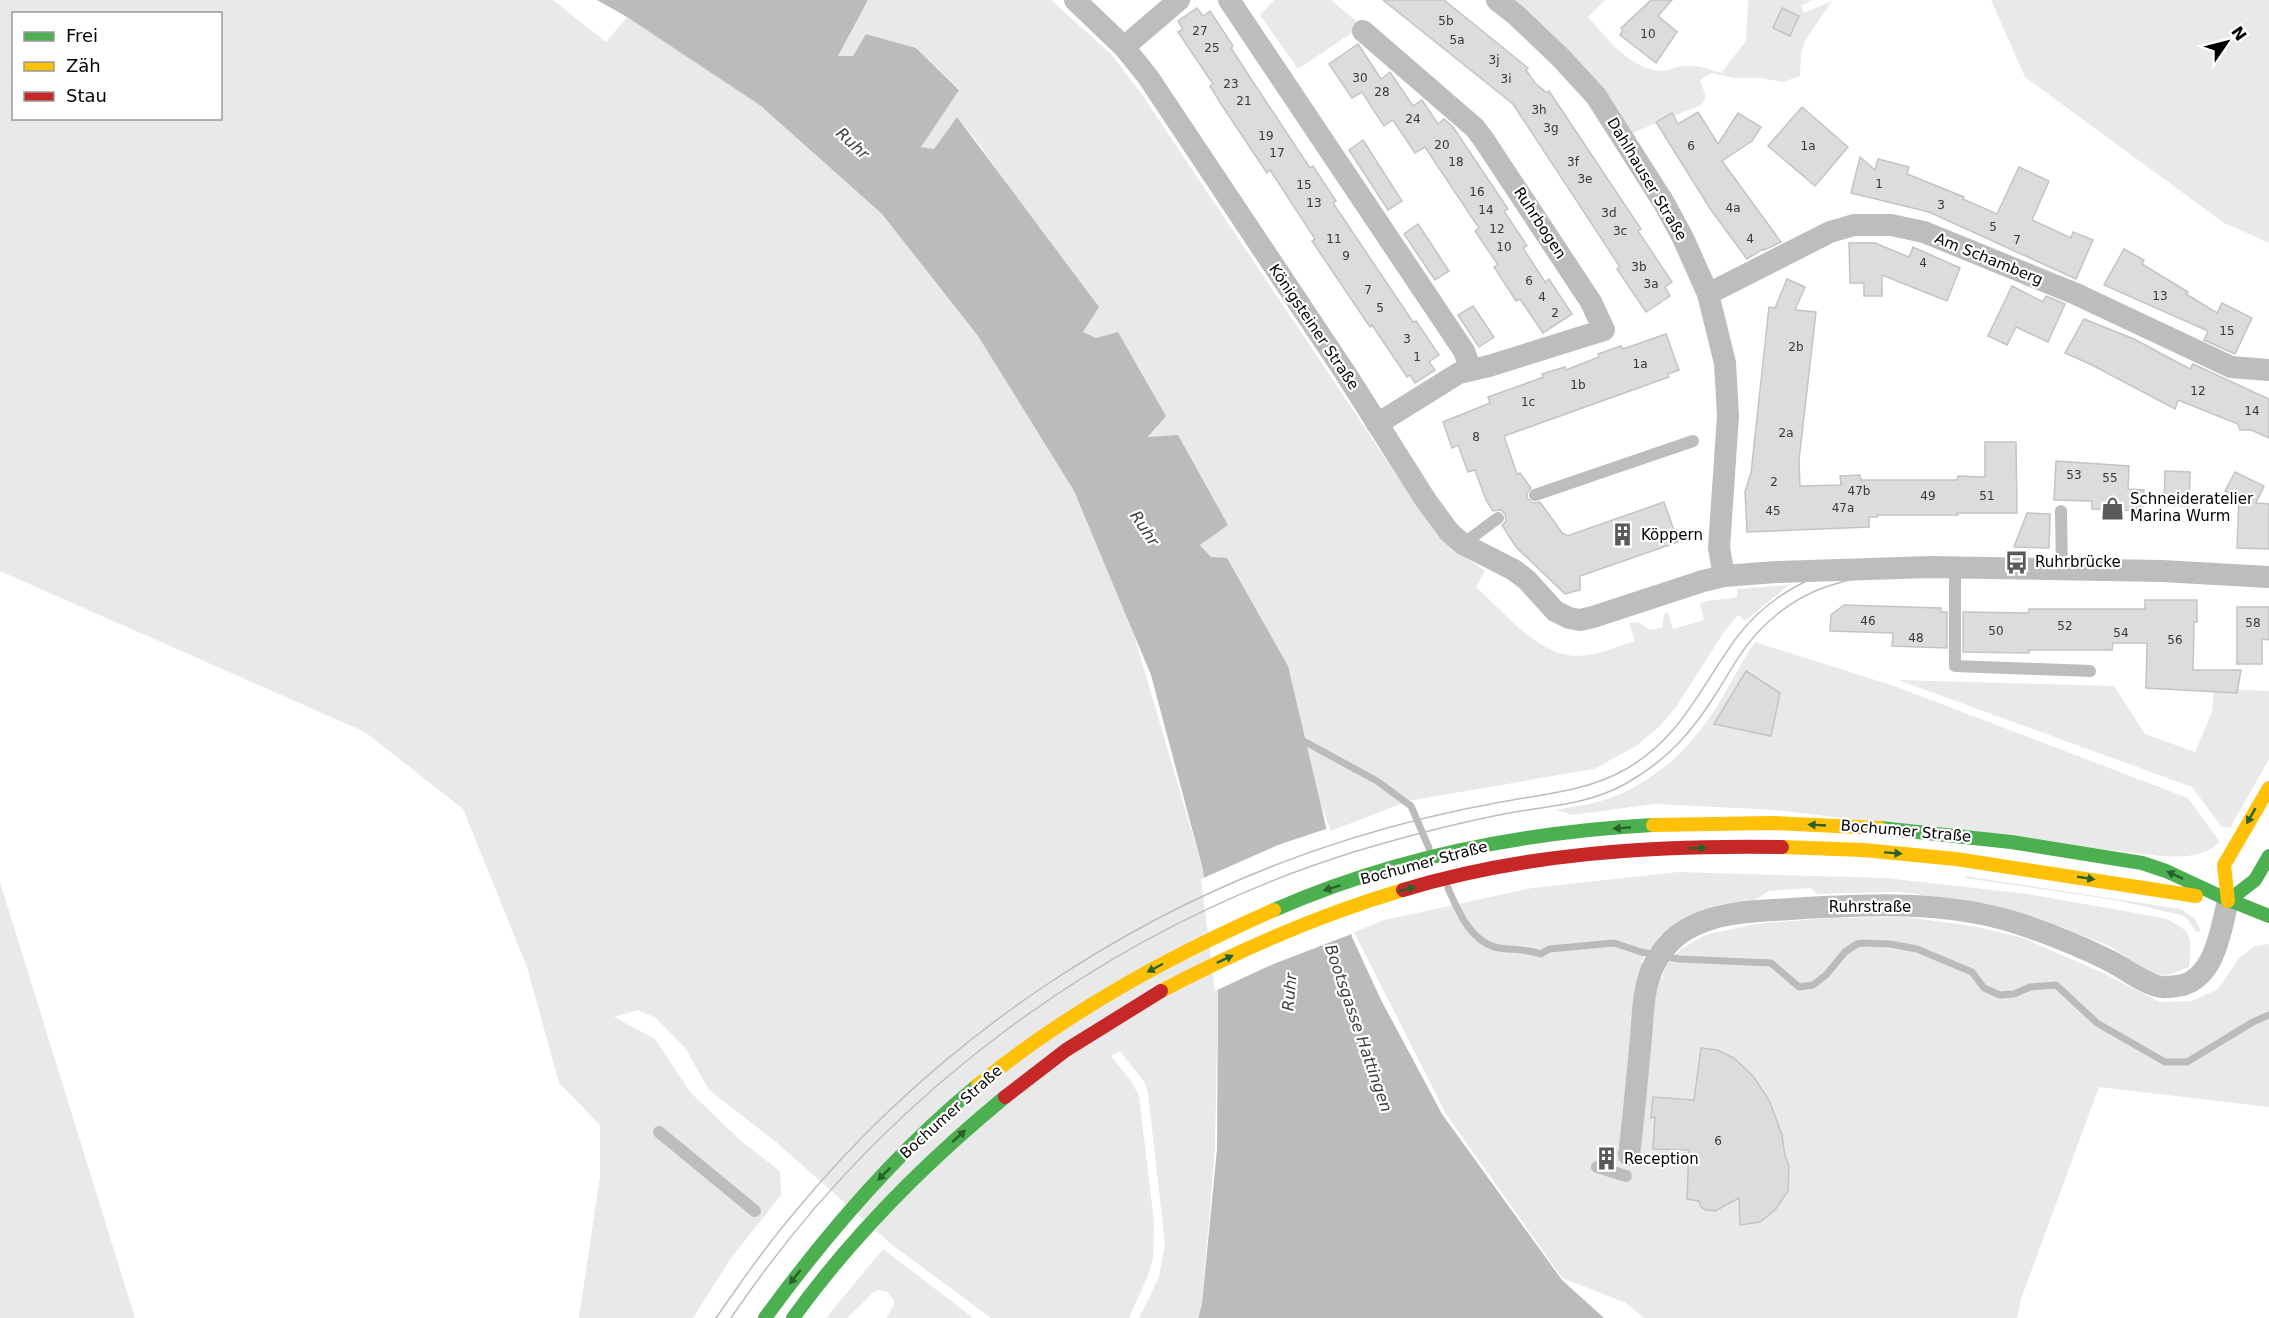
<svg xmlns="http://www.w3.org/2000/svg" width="2269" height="1318" font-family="'DejaVu Sans',sans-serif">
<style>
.green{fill:#e9e9e9;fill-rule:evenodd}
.water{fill:#bbb}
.pier{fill:#fff}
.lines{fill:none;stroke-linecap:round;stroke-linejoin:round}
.stream{stroke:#bbb;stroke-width:7}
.building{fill:#dcdcdc;stroke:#c4c4c4;stroke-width:1.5}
.lane{stroke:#bdbdbd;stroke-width:12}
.street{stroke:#bdbdbd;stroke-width:22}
.fast{stroke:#4caf50;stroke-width:14}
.slow{stroke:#ffc107;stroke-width:14}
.jam{stroke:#c62828;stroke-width:14}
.tram{stroke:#bdbdbd;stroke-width:1.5}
.oneway{fill:#2a602c}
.labels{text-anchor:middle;stroke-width:4.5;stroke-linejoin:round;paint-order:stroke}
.number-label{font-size:12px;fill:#373737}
.street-label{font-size:15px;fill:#000;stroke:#fff}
.poi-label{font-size:15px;fill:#000;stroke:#fff;text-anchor:start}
.water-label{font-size:16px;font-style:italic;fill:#3f3f3f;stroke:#fff}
</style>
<rect width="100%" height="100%" fill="#fff"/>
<!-- green -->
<g class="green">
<path d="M0 0H553L606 42 627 17 761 106 882 214 978 336 1074 491 1132 628 1203 870 1218 994 1215 1149 1202 1304 1197 1318H1139L1159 1277 1165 1243 1148 1094 1145 1083 1120 1051 1111 1056 1131 1081 1139 1096 1154 1222 1153 1257 1149 1273 1129 1318H991L891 1244 776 1142 709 1090 686 1049 656 1018 638 1010 614 1017 655 1039 690 1092 742 1142 780 1171 781 1195 731 1258 693 1318H579L600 1176V1125L559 1083 527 967 463 809 365 732 0 571ZM14 14H220V118H14Z"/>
<path d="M868 0H1051L1110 53 1141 93 1438 537 1485 571 1476 587C1502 610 1533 649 1568 655 1590 659 1614 648 1635 641L1629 623 1639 622 1649 630 1662 628 1664 614 1668 612 1673 629 1704 620 1700 603C1708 599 1725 600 1737 597V589L1789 585 1745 621 1738 615 1724 632 1676 707 1660 726 1636 746 1594 769 1408 801 1331 831 1313 785 1211 557 1200 545 1228 524 1148 438 1166 416 1118 332 1096 338 1083 332 1035 223 975 139 957 117 934 149 920 147 959 89 916 48 866 34 853 57 838 56Z"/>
<path d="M1274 0H1331L1362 26 1298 69 1260 15Z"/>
<path d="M1512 0H1605L1588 17C1608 39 1629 69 1662 71 1669 71 1677 66 1685 66 1698 65 1709 69 1721 73L1746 41 1748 0H1812L1801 6 1804 13 1832 1 1806 39 1801 53 1800 76 1783 82 1761 78H1735L1712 73 1700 80 1706 97 1701 105 1625 136Z"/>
<path d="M1991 0H2269V243L2224 223 2025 77Z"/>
<path d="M1755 642 1894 686 2188 798 2220 842C2202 858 2182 857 2160 856L1776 810 1654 804 1572 815 1556 810C1576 806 1596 804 1615 796 1651 782 1685 753 1707 721 1725 696 1738 667 1755 642Z"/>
<path d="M1898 680 2114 686 2145 734 2195 752 2212 712 2214 689 2269 691V759L2230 828 2221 826 2192 787Z"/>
<path d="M1678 872 1886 878 2028 894 2164 918C2193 931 2192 936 2189 967L2166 976 2148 971 2109 946 2062 927 1957 899 1898 892 1817 894 1811 888 1769 891 1752 902 1721 904 1689 916 1660 936 1641 962 1666 981 1662 976 1667 964 1681 949 1705 935 1755 924 1830 918 1907 917 1978 927 2023 938 2103 973 2160 1002 2192 1001 2218 989 2239 958 2255 946 2269 944V1107L2099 1087 2021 1299 2017 1318H1644L1626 1303 1562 1278 1446 1114 1354 932 1384 920 1532 888Z"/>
<path d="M1965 876 2181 909 2195 919 2201 931 2196 932 2189 921 2182 915 2172 913 2115 900 1965 878Z"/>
<path d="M0 882 135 1318H0Z"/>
<path d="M883 1249 972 1317 973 1318H886L893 1307 894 1301 888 1292 879 1290 874 1292 847 1318H826Z"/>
</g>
<!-- water -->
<path class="water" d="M597 0H868L838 56H853L866 34 916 48 959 90 921 147 934 149 957 117 1099 307 1083 332 1096 338 1118 332 1166 416 1148 437 1178 435 1228 525 1200 545 1211 557 1227 558 1288 666 1352 937 1381 1000 1442 1114 1562 1280 1604 1318H1198L1202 1304 1217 1149 1218 994 1203 870 1151 675 1074 491 978 336 882 214 761 106 627 17Z"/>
<!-- pier -->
<path class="pier" d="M1329 828 1354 933 1271 965 1215 991 1201 879 1278 845Z"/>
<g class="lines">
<!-- stream -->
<g class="stream">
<path d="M1298 738 1377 781 1411 806 1429 848"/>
<path d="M1448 888C1458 911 1471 943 1499 948 1513 950 1527 949 1541 954L1549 949 1614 943 1641 952 1679 959 1771 963 1799 987 1813 985 1826 975 1845 952 1857 944 1863 943 1890 944 1917 949 1972 972 1984 988 2000 995 2014 994 2030 987 2056 985 2097 1023 2165 1062H2187L2253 1022 2269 1015"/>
</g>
</g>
<!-- building -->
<g class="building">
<path d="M1383 0H1444L1528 68 1526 70 1535 83 1547 93 1549 91 1641 229 1638 231 1672 282 1665 287 1670 296 1646 312 1617 269 1620 267 1513 104Z"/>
<path d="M1651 0H1672L1658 16 1677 32 1656 63 1620 35 1623 30 1621 28Z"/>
<path d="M1197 8 1203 16 1210 11 1233 46 1231 48 1253 82 1310 168 1313 166 1336 201 1333 203 1413 322 1416 321 1439 355 1429 362 1435 370 1415 383 1410 375 1407 377 1372 325 1370 327 1312 241 1315 239 1270 170 1267 173 1221 104 1210 86 1213 84 1178 32 1183 29 1178 21Z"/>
<path d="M1782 8 1799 16 1790 36 1773 28Z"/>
<path d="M1358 44 1381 79 1390 72 1413 106 1422 100 1438 124 1444 119 1453 127 1508 209 1504 211 1527 246 1523 248 1545 282 1549 279 1572 314 1543 333 1520 299 1516 301 1494 267 1498 265 1475 231 1479 228 1425 147 1415 153 1393 120 1384 126 1362 92 1352 98 1329 64Z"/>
<path d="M1802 107 1848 147 1815 186 1768 146Z"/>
<path d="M1698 112 1718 144 1738 113 1761 127 1752 141 1722 161 1781 242 1764 250 1763 249 1747 259 1711 210 1656 122 1672 113 1678 124Z"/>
<path d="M1363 140 1402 201 1388 210 1349 150Z"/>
<path d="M1860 157 1875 170 1878 159 1909 167 1907 174 1964 197 1963 199 1997 214 2019 167 2049 181 2032 220 2071 238 2073 232 2093 240 2076 279 1929 212 1851 193Z"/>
<path d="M1418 224 1449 271 1435 280 1404 234Z"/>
<path d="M1849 243H1875L1909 257 1913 247 1960 268 1947 301 1882 275V296H1864V283H1850Z"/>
<path d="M2124 249 2144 260 2142 264 2188 292 2186 294 2217 313 2222 303 2252 318 2235 354 2204 340 2208 331 2104 285Z"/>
<path d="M1787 279 1805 287 1795 310 1816 312 1799 460 1800 486 1841 485 1840 476 1860 475 1861 480H1957L1958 476 1985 477V442H2016L2017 513H1957L1958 515H1877V517H1869V527L1747 532 1745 491 1751 473 1769 307 1775 308Z"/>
<path d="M2012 286 2043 302 2046 296 2065 304 2048 342 2016 327 2007 345 1988 336Z"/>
<path d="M1473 306 1494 337 1479 347 1458 315Z"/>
<path d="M2084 319 2134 339 2190 369 2193 364 2269 399V438L2251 430H2240L2238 424 2178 400 2175 409 2092 365 2065 353Z"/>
<path d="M1666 334 1679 370 1668 374 1669 377 1504 436 1517 474 1520 473 1531 488 1527 493V498L1533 503 1540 502 1563 534H1565L1567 536 1664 502 1678 542 1580 576V590L1565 594 1516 547 1502 525 1506 521 1505 514 1501 510 1493 511 1486 500 1475 470 1468 472 1458 445 1452 448 1443 422 1490 403 1488 397 1544 377 1542 374 1565 367 1566 370 1599 357 1598 354 1621 346 1623 349Z"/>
<path d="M2056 461 2129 466 2128 489 2144 490 2142 511 2092 509V501L2054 500Z"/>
<path d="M2165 471 2190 472 2189 506 2164 505Z"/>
<path d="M2235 472 2264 486 2256 503 2269 504V549L2237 548 2239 498 2225 491Z"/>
<path d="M2027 513 2050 514 2049 548 2014 547Z"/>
<path d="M2145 600H2197V622H2194L2193 670H2241L2237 693 2146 688 2147 643H2113L2112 650H2029V653L1963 652V612L2029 613V609H2145Z"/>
<path d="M1844 605 1941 608V612H1947V648L1892 646 1893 633 1830 631 1831 615Z"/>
<path d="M2237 607H2269V640L2262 639V664H2237Z"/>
<path d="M1746 671 1780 693 1771 736 1714 724Z"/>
<path d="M1701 1048 1717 1050 1734 1058 1753 1076 1769 1100 1782 1135 1785 1156 1789 1166 1788 1191 1775 1210 1760 1222 1740 1225 1739 1198 1715 1211 1706 1210 1701 1207 1699 1201 1687 1199 1689 1150 1653 1149 1655 1117 1651 1118 1653 1097 1694 1100Z"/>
</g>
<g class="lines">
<!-- lane -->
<g class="lane">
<path d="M1535 495 1693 441"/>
<path d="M2061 511 2062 570"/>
<path d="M1463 544 1498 518"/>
<path d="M1955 568V666L2090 671"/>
<path d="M659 1132 755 1211"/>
<path d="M1597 1167 1626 1176"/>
</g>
<!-- street -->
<g class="street">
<path d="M1075 0 1124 47 1148 77 1346 374 1425 499 1449 532 1463 544 1514 570 1527 580 1555 611 1569 618 1580 620 1593 617 1703 581 1724 576 1776 572 1930 567 2162 571 2269 577"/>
<path d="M1229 0 1464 351 1471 370"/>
<path d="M1497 0 1516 15 1561 58 1596 96 1664 203 1683 238 1708 294 1725 363 1728 416 1719 548 1724 576"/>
<path d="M1363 31 1475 128 1484 140 1591 302 1604 330 1489 366 1459 373 1377 424"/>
<path d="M1124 47 1179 0"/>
<path d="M1708 294 1830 232 1854 225H1891L1924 232 2076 294 2231 367 2269 370"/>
<path d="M1629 1155C1634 1116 1637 1077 1641 1038 1643 1014 1643 984 1655 963 1664 946 1676 934 1693 926 1722 911 1759 911 1791 909 1868 904 1946 900 2020 924 2050 934 2080 946 2108 960 2125 968 2142 983 2161 987 2167 988 2177 986 2183 985 2216 975 2221 928 2228 901"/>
</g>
<!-- fast -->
<g class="fast">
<path d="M1880 828 2011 842 2142 863 2166 871 2222 897 2269 916"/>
<path d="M2228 901 2255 880 2269 856"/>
<path d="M1274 910C1392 858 1524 832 1653 825"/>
<path d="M765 1318C827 1233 896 1152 978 1085"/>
<path d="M793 1318C853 1235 926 1162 1005 1097"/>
</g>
<!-- slow -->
<g class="slow">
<path d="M1653 825 1772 823 1880 828"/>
<path d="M1782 847 1863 850 1956 859 2196 896"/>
<path d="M2228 901 2224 865 2269 788"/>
<path d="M1161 991C1239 950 1318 915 1403 890"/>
<path d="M978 1085C1067 1012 1168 957 1274 910"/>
</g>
<!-- jam -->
<g class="jam">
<path d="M1403 890C1524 853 1656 845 1782 847"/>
<path d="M1005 1097 1066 1050 1161 991"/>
</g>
<!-- tram -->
<g class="tram">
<path d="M716 1318C741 1282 766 1246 794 1213 938 1038 1136 905 1353 838 1401 823 1451 811 1501 802 1544 794 1588 791 1626 769 1682 737 1701 686 1737 637 1773 590 1828 564 1887 561L2175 564 2269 573"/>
<path d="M731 1318C879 1098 1104 929 1357 851 1407 836 1457 823 1509 813 1548 806 1590 804 1625 784 1668 760 1693 731 1719 689 1731 669 1743 648 1759 631 1793 595 1831 581 1878 575L2110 577 2269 582"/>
</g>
</g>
<!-- one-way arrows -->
<defs><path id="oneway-solid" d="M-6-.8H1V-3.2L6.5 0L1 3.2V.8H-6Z" transform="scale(1.5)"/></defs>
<g class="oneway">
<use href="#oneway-solid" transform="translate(2251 816) rotate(120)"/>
<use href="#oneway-solid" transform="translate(1817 825) rotate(-177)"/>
<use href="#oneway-solid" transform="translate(1622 828) rotate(176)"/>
<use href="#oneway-solid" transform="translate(1698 848) rotate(-2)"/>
<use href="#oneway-solid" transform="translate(1893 853) rotate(4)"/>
<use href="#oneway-solid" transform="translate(2175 875) rotate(-155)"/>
<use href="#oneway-solid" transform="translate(2086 878) rotate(9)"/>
<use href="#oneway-solid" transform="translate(1332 888) rotate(163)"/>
<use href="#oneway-solid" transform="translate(1407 889) rotate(-16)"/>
<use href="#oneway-solid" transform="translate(1225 959) rotate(-25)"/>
<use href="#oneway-solid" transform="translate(1155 968) rotate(152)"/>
<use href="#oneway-solid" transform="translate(959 1136) rotate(-42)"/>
<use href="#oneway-solid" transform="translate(884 1174) rotate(135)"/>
<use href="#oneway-solid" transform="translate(795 1277) rotate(128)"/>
</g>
<!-- icons -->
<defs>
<symbol id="shop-bare" viewBox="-9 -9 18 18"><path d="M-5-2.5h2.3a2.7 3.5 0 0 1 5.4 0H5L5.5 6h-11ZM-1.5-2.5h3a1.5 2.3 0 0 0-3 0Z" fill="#595959" stroke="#fff" stroke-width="2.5" paint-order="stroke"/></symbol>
<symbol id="building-bare" viewBox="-9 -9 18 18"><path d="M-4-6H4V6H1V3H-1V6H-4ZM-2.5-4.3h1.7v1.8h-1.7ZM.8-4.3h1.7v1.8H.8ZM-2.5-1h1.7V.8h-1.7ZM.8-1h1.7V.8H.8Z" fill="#595959" stroke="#fff" stroke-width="2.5" paint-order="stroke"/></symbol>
<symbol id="bus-bare" viewBox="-9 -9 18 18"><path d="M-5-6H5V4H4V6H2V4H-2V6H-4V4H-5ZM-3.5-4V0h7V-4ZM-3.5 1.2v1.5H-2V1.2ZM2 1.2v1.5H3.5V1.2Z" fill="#595959" stroke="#fff" stroke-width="2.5" paint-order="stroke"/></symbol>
</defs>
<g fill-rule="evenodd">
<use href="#shop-bare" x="2096" y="492" width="33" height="33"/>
<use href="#building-bare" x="1606" y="518" width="33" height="33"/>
<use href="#bus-bare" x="2000" y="546" width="33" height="33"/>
<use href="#building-bare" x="1590" y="1142" width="33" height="33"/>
</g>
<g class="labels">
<!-- number labels -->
<g class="number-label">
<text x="1446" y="25">5b</text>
<text x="1200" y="35">27</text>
<text x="1648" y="38">10</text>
<text x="1457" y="44">5a</text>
<text x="1212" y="52">25</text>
<text x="1494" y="64">3j</text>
<text x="1360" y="82">30</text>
<text x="1506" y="83">3i</text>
<text x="1231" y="88">23</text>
<text x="1382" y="96">28</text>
<text x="1244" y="105">21</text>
<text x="1539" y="114">3h</text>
<text x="1413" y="123">24</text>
<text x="1551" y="132">3g</text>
<text x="1266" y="140">19</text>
<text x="1442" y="149">20</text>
<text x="1691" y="150">6</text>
<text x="1808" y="150">1a</text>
<text x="1277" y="157">17</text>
<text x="1456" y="166">18</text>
<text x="1573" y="166">3f</text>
<text x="1585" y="183">3e</text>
<text x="1879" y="188">1</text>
<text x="1304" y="189">15</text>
<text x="1477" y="196">16</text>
<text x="1314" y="207">13</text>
<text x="1941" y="209">3</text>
<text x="1733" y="212">4a</text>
<text x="1486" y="214">14</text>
<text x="1609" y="217">3d</text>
<text x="1993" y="231">5</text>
<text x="1497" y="233">12</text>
<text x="1620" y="235">3c</text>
<text x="1334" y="243">11</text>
<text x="1750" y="243">4</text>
<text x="2017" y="244">7</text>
<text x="1504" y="251">10</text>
<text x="1346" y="260">9</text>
<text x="1923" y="267">4</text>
<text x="1639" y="271">3b</text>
<text x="1529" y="285">6</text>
<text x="1651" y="288">3a</text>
<text x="1368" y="294">7</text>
<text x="2160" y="300">13</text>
<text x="1542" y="301">4</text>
<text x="1380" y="312">5</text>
<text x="1555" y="317">2</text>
<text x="2227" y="335">15</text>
<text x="1407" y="343">3</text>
<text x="1796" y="351">2b</text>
<text x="1417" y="361">1</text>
<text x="1640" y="368">1a</text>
<text x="1578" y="389">1b</text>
<text x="2198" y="395">12</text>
<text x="1528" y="406">1c</text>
<text x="2252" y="415">14</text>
<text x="1786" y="437">2a</text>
<text x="1476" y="441">8</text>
<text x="2074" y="479">53</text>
<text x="2110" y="482">55</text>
<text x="1774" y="486">2</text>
<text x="1859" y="495">47b</text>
<text x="1928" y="500">49</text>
<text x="1987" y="500">51</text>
<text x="1843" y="512">47a</text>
<text x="1773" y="515">45</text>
<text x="1868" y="625">46</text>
<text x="2253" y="627">58</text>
<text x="2065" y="630">52</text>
<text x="1996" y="635">50</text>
<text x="2121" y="637">54</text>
<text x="1916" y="642">48</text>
<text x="2175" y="644">56</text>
<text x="1718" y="1145">6</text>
</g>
<!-- street labels -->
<g class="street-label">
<text transform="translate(1647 179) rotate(59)" y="5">Dahlhauser Straße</text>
<text transform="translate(1540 223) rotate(57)" y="5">Ruhrbogen</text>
<text transform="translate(1989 259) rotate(22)" y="5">Am Schamberg</text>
<text transform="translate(1314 327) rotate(56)" y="5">Königsteiner Straße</text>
<text transform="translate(1906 831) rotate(5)" y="5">Bochumer Straße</text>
<text transform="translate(1424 863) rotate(-15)" y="5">Bochumer Straße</text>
<text x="1870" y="912">Ruhrstraße</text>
<text transform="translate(951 1112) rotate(-42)" y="5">Bochumer Straße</text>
</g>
<!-- poi labels -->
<g class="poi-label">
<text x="2130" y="504">Schneideratelier<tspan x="2130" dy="17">Marina Wurm</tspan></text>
<text x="1641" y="540">Köppern</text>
<text x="2035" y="567">Ruhrbrücke</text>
<text x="1624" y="1164">Reception</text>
</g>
<!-- water labels -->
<g class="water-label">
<text transform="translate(853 143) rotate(43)" y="6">Ruhr</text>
<text transform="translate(1145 528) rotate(56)" y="6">Ruhr</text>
<text transform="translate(1289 992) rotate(-85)" y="6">Ruhr</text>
<text transform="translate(1359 1028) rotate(71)" y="6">Bootsgasse Hattingen</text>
</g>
</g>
<!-- legend -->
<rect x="12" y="12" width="210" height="108" fill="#ffffff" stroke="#999999" stroke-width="1.5"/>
<rect x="24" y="32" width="30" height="9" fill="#4caf50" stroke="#999999" stroke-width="1.5"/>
<text x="66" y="42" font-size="18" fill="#000000">Frei</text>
<rect x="24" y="62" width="30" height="9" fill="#ffc107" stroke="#999999" stroke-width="1.5"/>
<text x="66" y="72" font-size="18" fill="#000000">Zäh</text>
<rect x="24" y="92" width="30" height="9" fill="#c62828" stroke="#999999" stroke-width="1.5"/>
<text x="66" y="102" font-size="18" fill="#000000">Stau</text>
<!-- north arrow -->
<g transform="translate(2227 42) rotate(55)" stroke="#ffffff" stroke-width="4.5" paint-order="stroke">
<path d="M0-4.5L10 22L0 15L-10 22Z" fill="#000000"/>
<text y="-9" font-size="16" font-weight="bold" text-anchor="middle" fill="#000000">N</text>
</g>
</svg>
